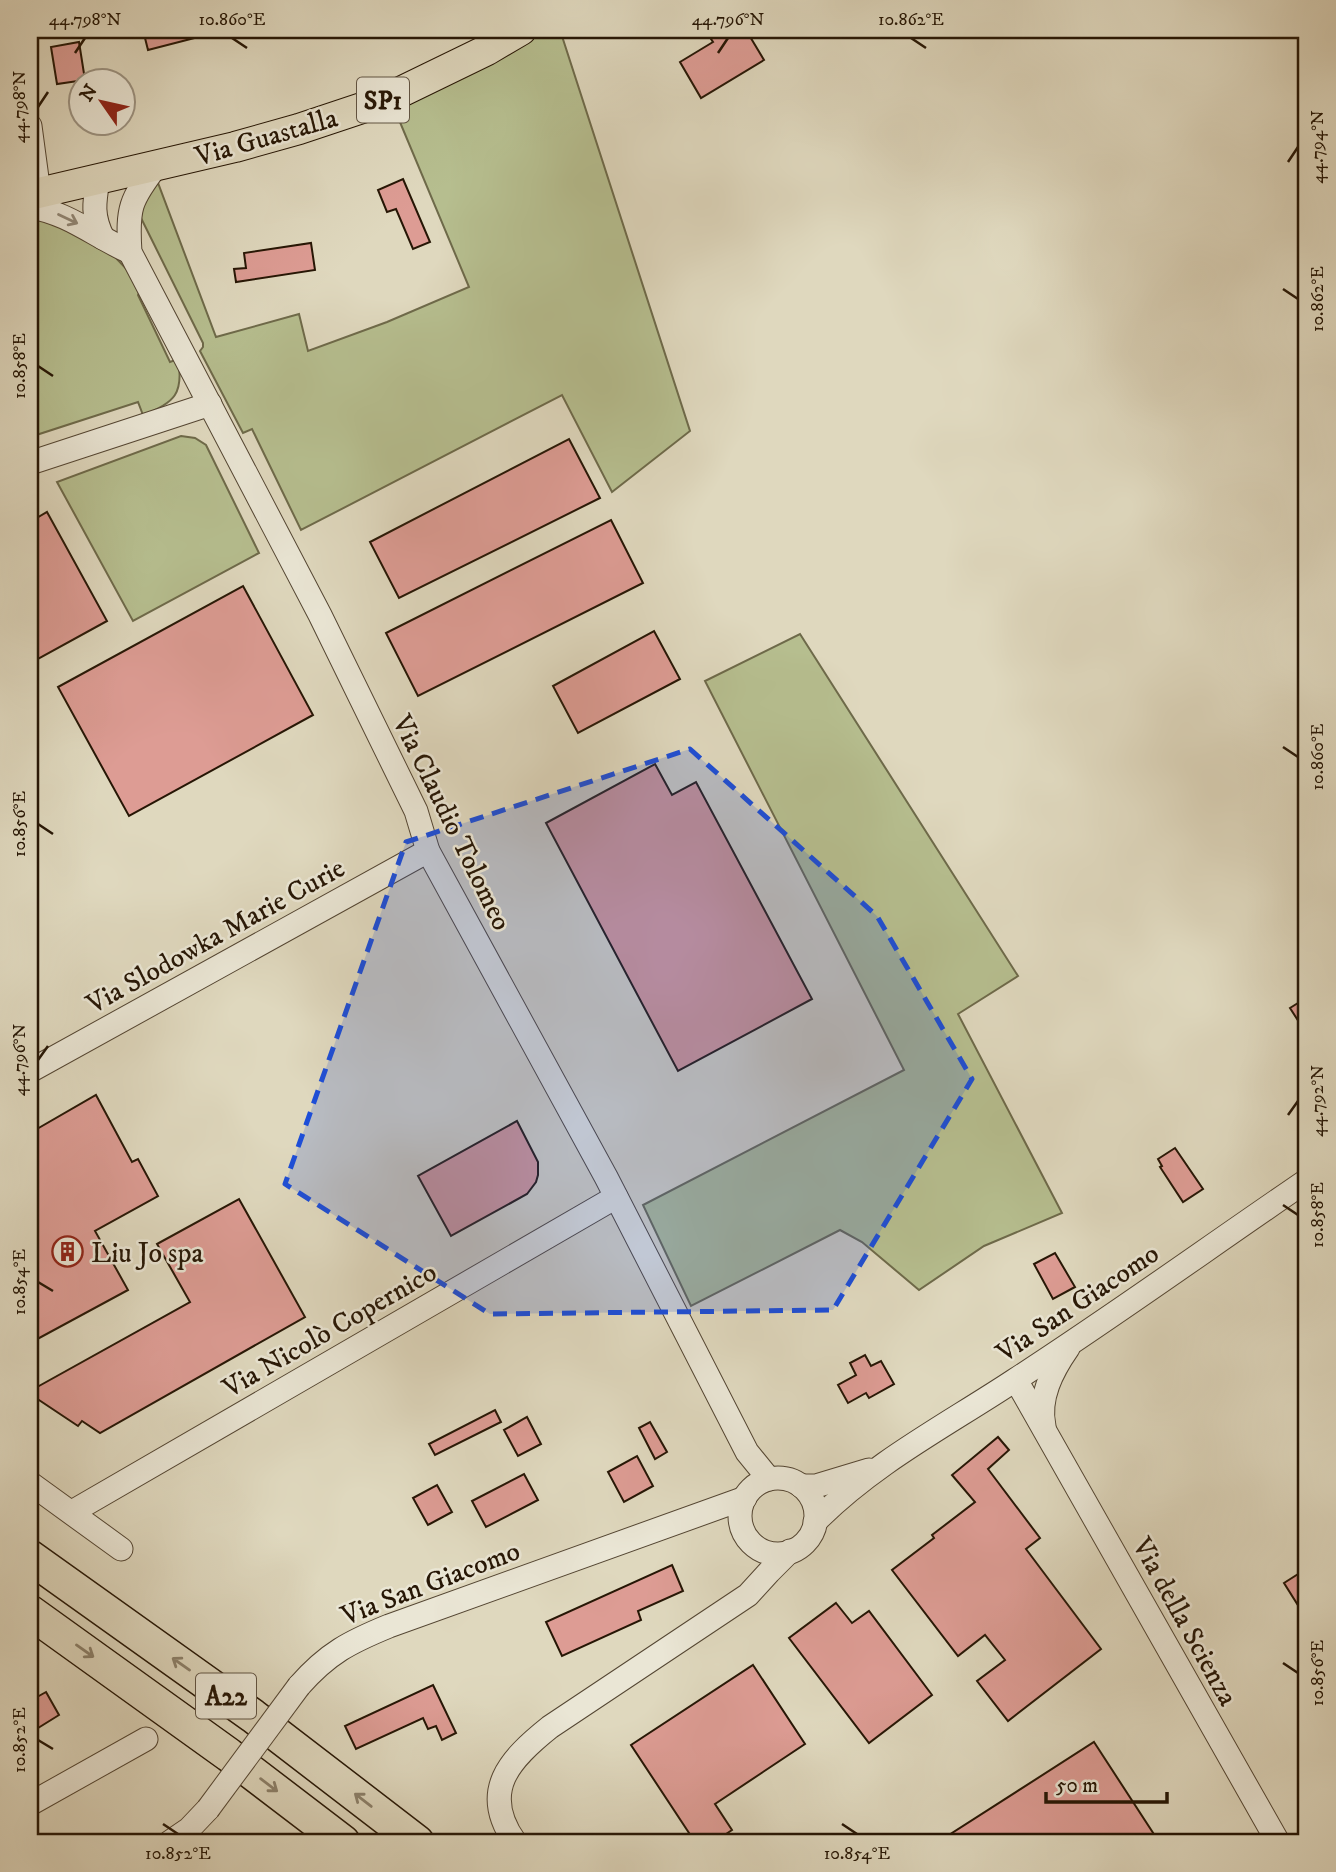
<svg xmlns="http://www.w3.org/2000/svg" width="1336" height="1872" font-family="'IM FELL DW Pica',serif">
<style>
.green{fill:#b6be8f;stroke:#6e6a4a;stroke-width:2}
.building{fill:#dd9c94;stroke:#261605;stroke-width:2}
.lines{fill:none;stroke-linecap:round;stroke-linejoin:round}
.minor-casing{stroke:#544633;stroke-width:25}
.major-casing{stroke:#261605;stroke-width:32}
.highway-casing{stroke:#261605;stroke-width:36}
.minor{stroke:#eae6d5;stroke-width:23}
.major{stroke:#dfd8be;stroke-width:30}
.highway{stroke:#dfd8be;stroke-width:33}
.minor-bridge-casing{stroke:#544633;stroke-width:25;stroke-linecap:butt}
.minor-bridge{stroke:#eae6d5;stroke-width:23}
.oneway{stroke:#928877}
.oneway2{stroke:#8c816b}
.marked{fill:#1d4ed8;fill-opacity:0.2;stroke:#1d4ed8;stroke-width:5;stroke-dasharray:14 9;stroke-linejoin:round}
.ticks{fill:none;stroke:#261605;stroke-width:2.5}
.labels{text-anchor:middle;stroke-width:5;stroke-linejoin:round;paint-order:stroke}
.shield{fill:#eae6d5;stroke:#615443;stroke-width:2}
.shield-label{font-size:26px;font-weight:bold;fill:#261605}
.street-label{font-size:28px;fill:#261605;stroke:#eae6d5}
.poi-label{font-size:28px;fill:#261605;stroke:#eae6d5;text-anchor:start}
.neatline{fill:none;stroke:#261605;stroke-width:2.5}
.ticks-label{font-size:18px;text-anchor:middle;fill:#261605}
</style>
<rect width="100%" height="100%" fill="#dfd8be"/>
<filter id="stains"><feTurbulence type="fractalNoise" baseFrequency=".00286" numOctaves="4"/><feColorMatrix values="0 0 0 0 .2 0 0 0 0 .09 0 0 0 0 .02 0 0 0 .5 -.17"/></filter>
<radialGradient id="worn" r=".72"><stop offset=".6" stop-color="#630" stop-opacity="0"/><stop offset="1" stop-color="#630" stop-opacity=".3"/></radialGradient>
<!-- green -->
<g class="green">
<path d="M525 30H560L690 431 612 492 562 395 301 530 252 429 243 433 200 351 203 347V343L140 216V210L156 184 158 183 216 337 299 314 308 351 387 322 469 287 397 115 384 107Z"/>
<path d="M30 217 57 222 116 258 134 277 141 289 138 295 170 362 178 359C184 393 175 403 143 415L138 402 30 437Z"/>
<path d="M181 436 195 438 206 445 259 553 133 621 57 482Z"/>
<path d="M800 634 1018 976 958 1014 1062 1213 984 1246 919 1290 862 1242 840 1230 691 1306 643 1205 904 1070 705 681Z"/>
</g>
<!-- building -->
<g class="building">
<path d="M143 30H209L210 34 148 50Z"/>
<path d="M705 30H746L764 60 701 98 680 62 713 42Z"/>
<path d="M79 42 85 80 57 84 51 47Z"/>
<path d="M403 179 430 242 413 249 396 209 387 212 378 190Z"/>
<path d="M311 243 315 270 236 282 234 269 246 268 244 253Z"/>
<path d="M569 439 600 498 399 598 370 542Z"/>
<path d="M47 512 107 621 38 659 30 644V522Z"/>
<path d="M611 520 643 583 418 696 386 633Z"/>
<path d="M243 586 313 715 129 816 58 687Z"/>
<path d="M654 631 680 679 578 733 553 686Z"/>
<path d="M655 764 672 795 696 782 812 999 678 1071 546 823Z"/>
<path d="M1306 998V1033L1290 1008Z"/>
<path d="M96 1095 132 1162 138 1159 158 1196 95 1231 128 1290 30 1343V1133Z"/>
<path d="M517 1121 538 1162V1175L536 1182 527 1194 451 1236 418 1176Z"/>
<path d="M1175 1148 1203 1189 1183 1202 1160 1167 1162 1166 1158 1159Z"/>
<path d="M239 1199 305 1317 100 1433 82 1421 78 1426 30 1394V1391L190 1302 157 1244Z"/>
<path d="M1055 1253 1075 1287 1053 1299 1034 1264Z"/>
<path d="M865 1355 871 1366 881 1361 894 1384 869 1398 866 1393 848 1403 838 1385 856 1375 850 1363Z"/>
<path d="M495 1410 501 1422 435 1455 429 1444Z"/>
<path d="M527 1417 541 1444 518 1456 504 1430Z"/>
<path d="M650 1422 667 1452 655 1459 639 1428Z"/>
<path d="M998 1437 1009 1450 988 1469 1040 1538 1026 1549 1101 1649 1008 1721 977 1681 1005 1660 985 1635 958 1656 892 1570 934 1538 932 1535 975 1502 952 1475Z"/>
<path d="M637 1456 653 1486 624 1502 608 1472Z"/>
<path d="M524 1474 538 1500 486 1527 472 1501Z"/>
<path d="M437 1485 452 1512 428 1525 413 1498Z"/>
<path d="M672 1565 683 1591 638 1611 641 1620 562 1656 546 1622Z"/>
<path d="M1306 1569V1618L1284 1583Z"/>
<path d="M836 1603 852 1623 869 1611 932 1695 869 1743 789 1638Z"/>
<path d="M753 1665 805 1744 715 1804 732 1830 714 1842H695L631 1745Z"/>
<path d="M433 1685 456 1733 442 1740 436 1726 428 1729 423 1718 356 1749 345 1726Z"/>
<path d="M46 1692 59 1715 30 1733V1701Z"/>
<path d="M1094 1742 1159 1842H938Z"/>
</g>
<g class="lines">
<defs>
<g id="minor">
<path d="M30 126 39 193"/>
<path d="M157 165C130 200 127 208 130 252L320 615 416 811 428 851 606 1177 747 1452 769 1479"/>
<path d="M98 180C94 203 92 216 103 238"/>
<path d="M30 207C67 212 96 237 130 252"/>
<path d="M30 463 210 404"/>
<path d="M30 1071 428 851"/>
<path d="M1016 1380 1278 1842"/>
<path d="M1044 1426C1038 1398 1052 1371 1068 1348"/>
<circle cx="778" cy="1516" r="38"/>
<path d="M30 1483 121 1549"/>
<path d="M801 1486H816L869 1470"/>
<path d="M72 1512 616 1197"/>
<path d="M815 1522C873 1463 947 1425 1015 1380 1114 1316 1209 1247 1306 1181"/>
<path d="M299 1686C328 1653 350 1642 389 1626L745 1498"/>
<path d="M30 1804 146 1739"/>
<path d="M170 1842 189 1829 208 1809"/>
<path d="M515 1842C479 1791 510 1759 550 1727L748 1595 769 1572 790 1551"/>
</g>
<path id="major" d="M30 195 235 147 299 129 380 102 487 50 521 30"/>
<g id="highway">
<path d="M30 1557 253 1716 417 1842"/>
<path d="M30 1612 229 1755 343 1842"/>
</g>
</defs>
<!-- minor casing -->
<use href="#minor" class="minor-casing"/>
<!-- major casing -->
<use href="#major" class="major-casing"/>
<!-- highway casing -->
<use href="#highway" class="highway-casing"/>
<!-- minor -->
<use href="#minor" class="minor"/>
<!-- major -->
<use href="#major" class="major"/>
<!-- highway -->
<use href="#highway" class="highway"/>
<defs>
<path id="minor-bridge" d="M208 1809 299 1686"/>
</defs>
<!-- minor-bridge casing -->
<use href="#minor-bridge" class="minor-bridge-casing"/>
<!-- minor-bridge -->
<use href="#minor-bridge" class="minor-bridge"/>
</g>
<!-- one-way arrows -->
<defs><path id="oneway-shaft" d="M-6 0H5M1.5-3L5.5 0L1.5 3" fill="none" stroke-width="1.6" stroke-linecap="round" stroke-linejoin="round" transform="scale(1.75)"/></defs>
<use class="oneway" href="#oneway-shaft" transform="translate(68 219) rotate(25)"/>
<g class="oneway2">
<use href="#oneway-shaft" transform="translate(85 1651) rotate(35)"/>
<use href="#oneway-shaft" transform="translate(181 1664) rotate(-145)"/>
<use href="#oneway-shaft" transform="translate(269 1785) rotate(37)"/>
<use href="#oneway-shaft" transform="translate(363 1800) rotate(-142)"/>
</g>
<!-- marked area -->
<path class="marked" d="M690 749 877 916 972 1079 833 1310 490 1314 285 1184 406 842Z"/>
<!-- ticks -->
<path class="ticks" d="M232 38 247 48M911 38 926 48M75 53 85 38M718 53 728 38M38 107 48 92M1288 162 1298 147M1283 289 1298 299M38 366 53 376M1283 747 1298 757M38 824 53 834M38 1060 48 1046M1288 1115 1298 1101M1283 1205 1298 1215M38 1282 53 1291M1283 1663 1298 1673M38 1740 53 1749M163 1824 178 1834M842 1824 857 1834"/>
<!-- icons -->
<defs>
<symbol id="building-ring" viewBox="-11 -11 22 22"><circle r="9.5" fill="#eae6d5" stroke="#8f2418" stroke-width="1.5"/><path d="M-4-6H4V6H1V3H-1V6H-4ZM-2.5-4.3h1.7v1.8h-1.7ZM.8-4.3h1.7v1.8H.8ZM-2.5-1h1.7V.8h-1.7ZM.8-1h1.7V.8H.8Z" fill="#8f2418"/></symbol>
</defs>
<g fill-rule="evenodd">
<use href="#building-ring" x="50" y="1234" width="35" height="35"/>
</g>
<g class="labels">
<!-- shield labels -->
<g class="shield">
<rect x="357" y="77.5" width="52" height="45" rx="5"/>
<rect x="196" y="1673.5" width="60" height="45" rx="5"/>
</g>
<g class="shield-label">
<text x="383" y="109">SP1</text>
<text x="226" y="1705">A22</text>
</g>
<!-- street labels -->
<g class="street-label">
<text transform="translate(266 136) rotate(-16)" y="10">Via Guastalla</text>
<text transform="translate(453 822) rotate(64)" y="10">Via Claudio Tolomeo</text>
<text transform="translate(215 935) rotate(-29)" y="10">Via Slodowka Marie Curie</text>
<text transform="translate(1077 1302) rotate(-34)" y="10">Via San Giacomo</text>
<text transform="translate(329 1329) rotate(-30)" y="10">Via Nicolò Copernico</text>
<text transform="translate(430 1582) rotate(-21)" y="10">Via San Giacomo</text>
<text transform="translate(1186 1621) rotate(61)" y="10">Via della Scienza</text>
</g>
<!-- poi labels -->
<g class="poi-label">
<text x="91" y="1262">Liu Jo spa</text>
</g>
</g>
<!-- margin -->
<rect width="1336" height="1872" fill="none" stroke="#dfd8be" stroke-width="77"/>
<!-- north arrow -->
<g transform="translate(102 102) rotate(304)"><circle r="33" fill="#eae6d5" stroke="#9c9382" stroke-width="2"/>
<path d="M0-5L12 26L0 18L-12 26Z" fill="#8f2418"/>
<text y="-10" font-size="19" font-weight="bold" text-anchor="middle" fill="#261605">N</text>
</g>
<!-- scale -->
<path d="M1046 1792v10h121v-10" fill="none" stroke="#261605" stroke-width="3.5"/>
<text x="1056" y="1792" font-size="21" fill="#261605" stroke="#eae6d5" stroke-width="5" paint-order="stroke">50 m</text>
<rect x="38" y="38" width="1260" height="1796" class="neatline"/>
<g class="ticks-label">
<text x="85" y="25">44.798°N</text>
<text x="232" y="25">10.860°E</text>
<text x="728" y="25">44.796°N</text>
<text x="911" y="25">10.862°E</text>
<text transform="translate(19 107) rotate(-90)" y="6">44.798°N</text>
<text transform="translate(1317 147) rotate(-90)" y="6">44.794°N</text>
<text transform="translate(1317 299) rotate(-90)" y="6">10.862°E</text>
<text transform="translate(19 366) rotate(-90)" y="6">10.858°E</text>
<text transform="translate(1317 757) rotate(-90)" y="6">10.860°E</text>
<text transform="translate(19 824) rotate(-90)" y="6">10.856°E</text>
<text transform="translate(19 1060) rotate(-90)" y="6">44.796°N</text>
<text transform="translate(1317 1101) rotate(-90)" y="6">44.792°N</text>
<text transform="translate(1317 1215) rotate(-90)" y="6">10.858°E</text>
<text transform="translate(19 1282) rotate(-90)" y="6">10.854°E</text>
<text transform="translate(1317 1673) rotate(-90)" y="6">10.856°E</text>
<text transform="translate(19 1740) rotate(-90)" y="6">10.852°E</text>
<text x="178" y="1859">10.852°E</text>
<text x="857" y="1859">10.854°E</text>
</g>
<rect width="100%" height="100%" filter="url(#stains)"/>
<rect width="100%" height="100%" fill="url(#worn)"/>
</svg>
